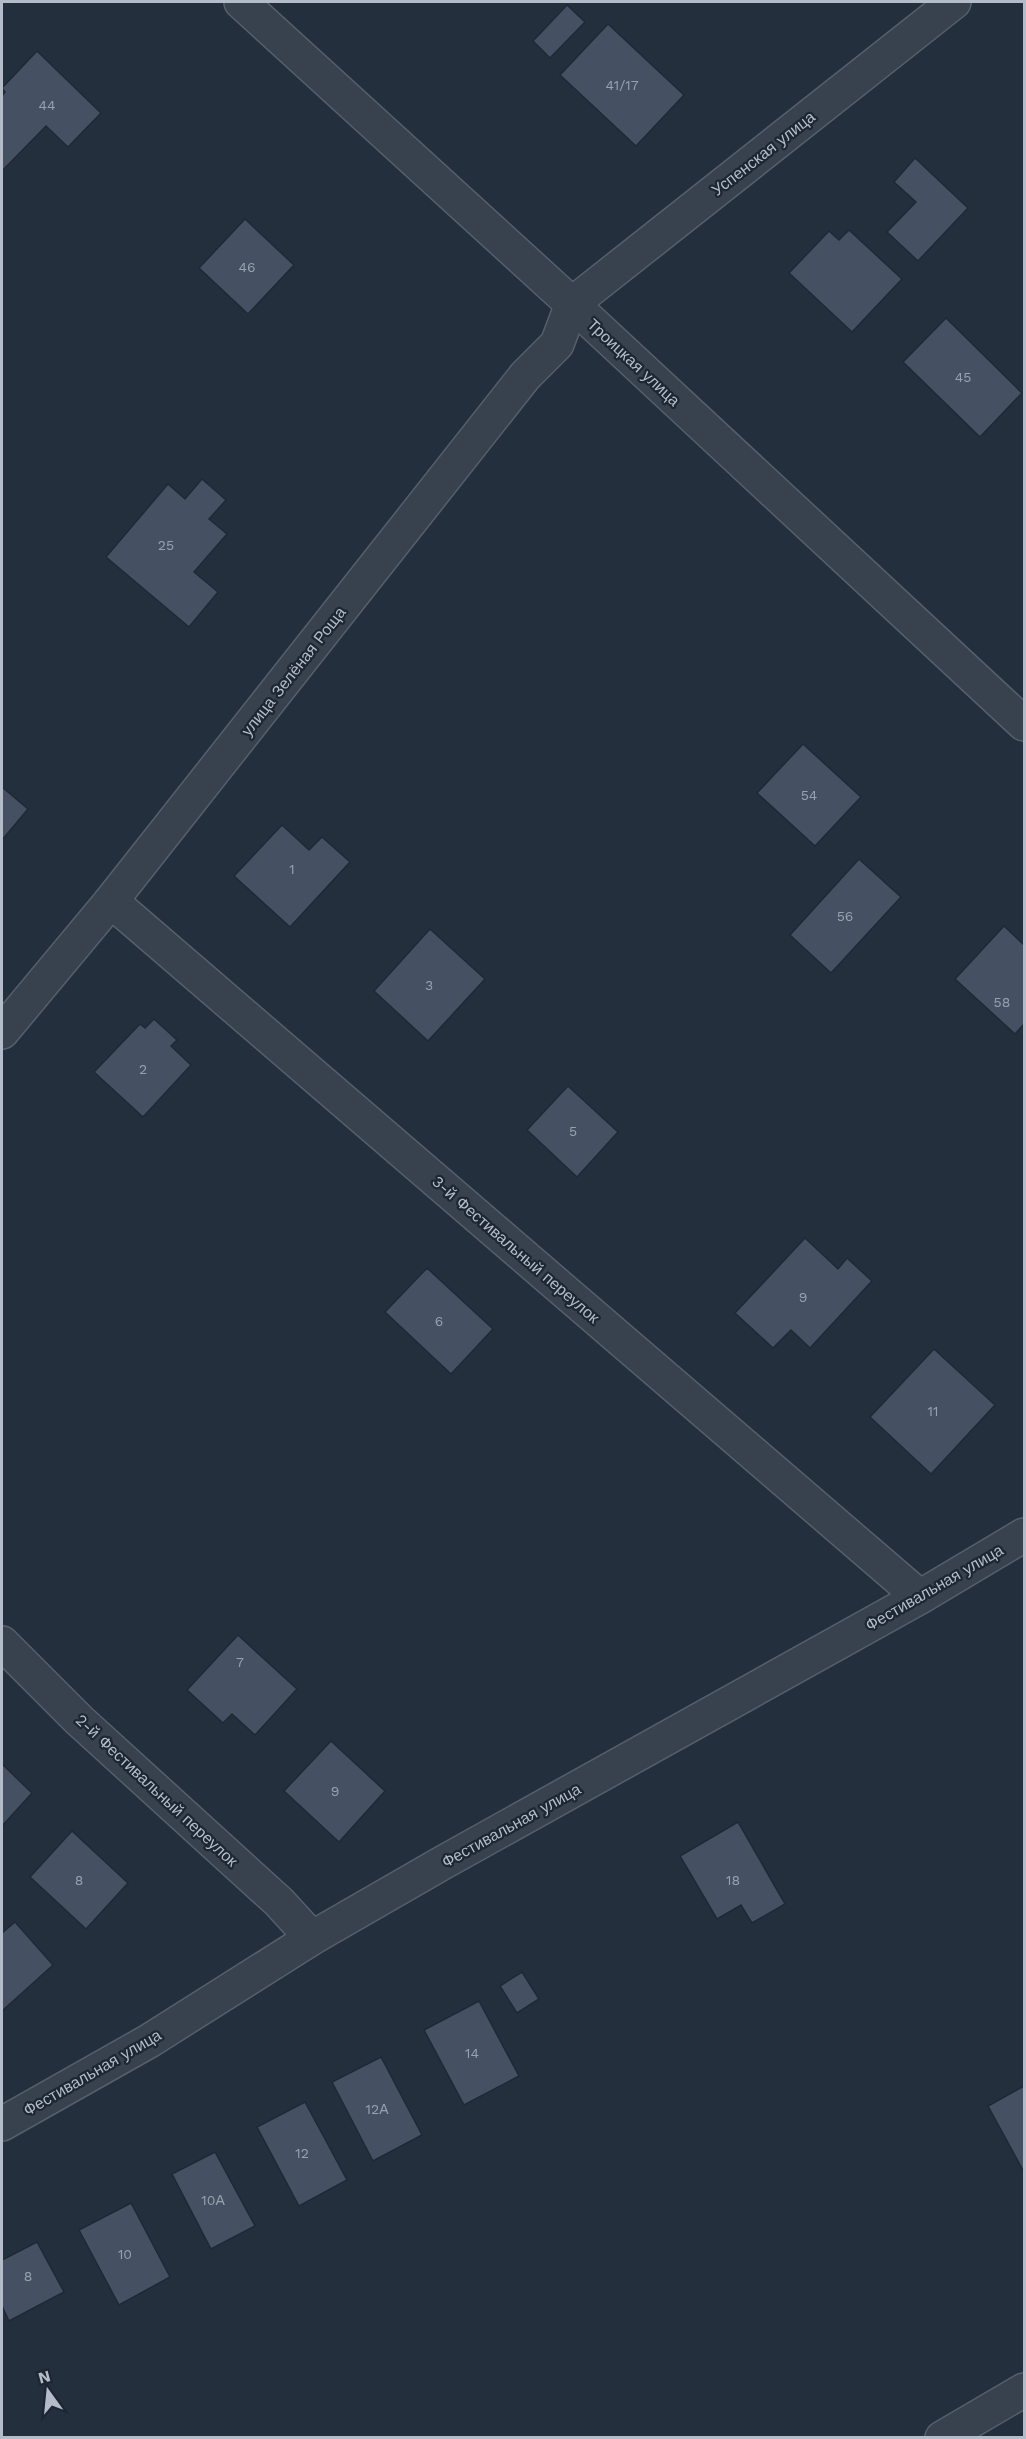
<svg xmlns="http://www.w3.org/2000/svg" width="1026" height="2439" font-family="'Work Sans',sans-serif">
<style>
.building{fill:#455162;stroke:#1f2835;stroke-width:1.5}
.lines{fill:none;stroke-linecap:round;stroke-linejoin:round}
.minor-casing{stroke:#565f6c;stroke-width:36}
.tertiary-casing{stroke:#565f6c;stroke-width:36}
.minor{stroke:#38414e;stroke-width:33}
.tertiary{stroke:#38414e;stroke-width:33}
.labels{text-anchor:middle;stroke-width:4.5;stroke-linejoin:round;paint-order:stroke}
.number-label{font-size:14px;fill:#98a1af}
.street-label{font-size:16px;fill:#b4bcc9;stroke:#1d2633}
</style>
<rect width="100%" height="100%" fill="#242f3e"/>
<!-- building -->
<g class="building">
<path d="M567 5 585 22 550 58 533 41Z"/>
<path d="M608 24 684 95 636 146 560 75Z"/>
<path d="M37 51 101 113 68 147 46 126 3 170 2 168V96L5 92 2 88Z"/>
<path d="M915 158 968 208 918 261 887 232 916 202 894 182Z"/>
<path d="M245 219 294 265 248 314 199 268Z"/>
<path d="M849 230 902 279 852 332 789 273 829 231 839 240Z"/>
<path d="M946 318 1022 393 980 437 903 362Z"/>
<path d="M202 479 226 500 209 519 227 534 194 572 218 592 189 627 106 557 168 484 185 499Z"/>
<path d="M803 744 861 797 815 846 757 793Z"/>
<path d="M2 787 28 809 2 840Z"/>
<path d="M282 825 309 850 322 837 350 862 290 927 234 876Z"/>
<path d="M859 859 901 897 831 973 790 935Z"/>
<path d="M1004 926 1024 945V1024L1015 1034 955 979Z"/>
<path d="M430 929 485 979 428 1041 374 991Z"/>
<path d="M154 1019 177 1040 171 1046 191 1065 143 1117 94 1072 140 1024 145 1028Z"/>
<path d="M568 1086 618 1132 577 1177 527 1130Z"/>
<path d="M805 1238 838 1269 847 1258 872 1281 810 1348 791 1330 773 1348 735 1313Z"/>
<path d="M427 1268 493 1329 451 1374 385 1312Z"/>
<path d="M934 1349 995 1405 931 1474 870 1417Z"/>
<path d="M238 1635 297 1689 255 1735 232 1714 223 1723 187 1690Z"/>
<path d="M331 1741 385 1791 339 1842 284 1791Z"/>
<path d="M2 1764 32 1793 2 1826Z"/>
<path d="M738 1822 785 1904 752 1923 741 1905 717 1919 680 1856Z"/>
<path d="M72 1831 128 1883 86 1929 30 1877Z"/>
<path d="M15 1922 53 1965 2 2011V1933Z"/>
<path d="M522 1972 539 1999 517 2013 500 1986Z"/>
<path d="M479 2001 519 2076 464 2105 424 2030Z"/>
<path d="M381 2057 422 2135 373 2161 332 2082Z"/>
<path d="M1024 2086V2172L988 2106Z"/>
<path d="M305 2102 347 2180 299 2206 257 2127Z"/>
<path d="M215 2152 255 2226 211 2249 172 2174Z"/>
<path d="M131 2203 170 2277 119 2305 79 2230Z"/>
<path d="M37 2242 64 2292 9 2321 2 2306V2260Z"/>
</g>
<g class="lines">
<defs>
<g id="minor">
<path d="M241 2 572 304 1024 724"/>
<path d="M111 901 920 1597"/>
<path d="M2 1032 111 901 525 376 557 344 572 304 954 2"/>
<path d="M2 1643 79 1720 279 1902 312 1938"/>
<path d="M2 2124 149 2041 312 1938 444 1862 920 1597 1024 1535"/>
</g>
<path id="tertiary" d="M942 2438 1024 2390"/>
</defs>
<!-- minor casing -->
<use href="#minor" class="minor-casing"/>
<!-- tertiary casing -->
<use href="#tertiary" class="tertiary-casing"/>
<!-- minor -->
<use href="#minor" class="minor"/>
<!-- tertiary -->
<use href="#tertiary" class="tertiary"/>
</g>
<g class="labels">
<!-- number labels -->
<g class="number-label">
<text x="622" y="90">41/17</text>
<text x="47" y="110">44</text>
<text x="247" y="272">46</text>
<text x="963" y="382">45</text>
<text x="166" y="550">25</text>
<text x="809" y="800">54</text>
<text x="292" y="874">1</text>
<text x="845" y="921">56</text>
<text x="429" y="990">3</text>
<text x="1002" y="1007">58</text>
<text x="143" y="1074">2</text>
<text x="573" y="1136">5</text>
<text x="803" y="1302">9</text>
<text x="439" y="1326">6</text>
<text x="933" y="1416">11</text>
<text x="240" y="1667">7</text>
<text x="335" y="1796">9</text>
<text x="79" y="1885">8</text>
<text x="733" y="1885">18</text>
<text x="472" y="2058">14</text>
<text x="377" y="2114">12А</text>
<text x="302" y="2158">12</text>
<text x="213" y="2205">10А</text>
<text x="125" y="2259">10</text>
<text x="28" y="2281">8</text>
</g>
<!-- street labels -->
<g class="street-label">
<text transform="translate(763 153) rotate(-38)" y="6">Успенская улица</text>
<text transform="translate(634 362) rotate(43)" y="6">Троицкая улица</text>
<text transform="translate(293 671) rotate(-52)" y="6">улица Зелёная Роща</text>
<text transform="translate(516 1249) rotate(41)" y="6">3-й Фестивальный переулок</text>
<text transform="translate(934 1587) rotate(-30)" y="6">Фестивальная улица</text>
<text transform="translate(157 1790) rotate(43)" y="6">2-й Фестивальный переулок</text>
<text transform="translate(511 1825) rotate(-29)" y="6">Фестивальная улица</text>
<text transform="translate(92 2072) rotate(-30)" y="6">Фестивальная улица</text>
</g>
</g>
<!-- border -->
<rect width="1026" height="2439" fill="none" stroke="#b4bcc9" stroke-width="6"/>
<!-- north arrow -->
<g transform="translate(48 2391) rotate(345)" stroke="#1d2633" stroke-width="4.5" paint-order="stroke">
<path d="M0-4.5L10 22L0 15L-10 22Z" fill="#b4bcc9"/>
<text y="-9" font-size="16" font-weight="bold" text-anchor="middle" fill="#b4bcc9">N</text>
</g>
</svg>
